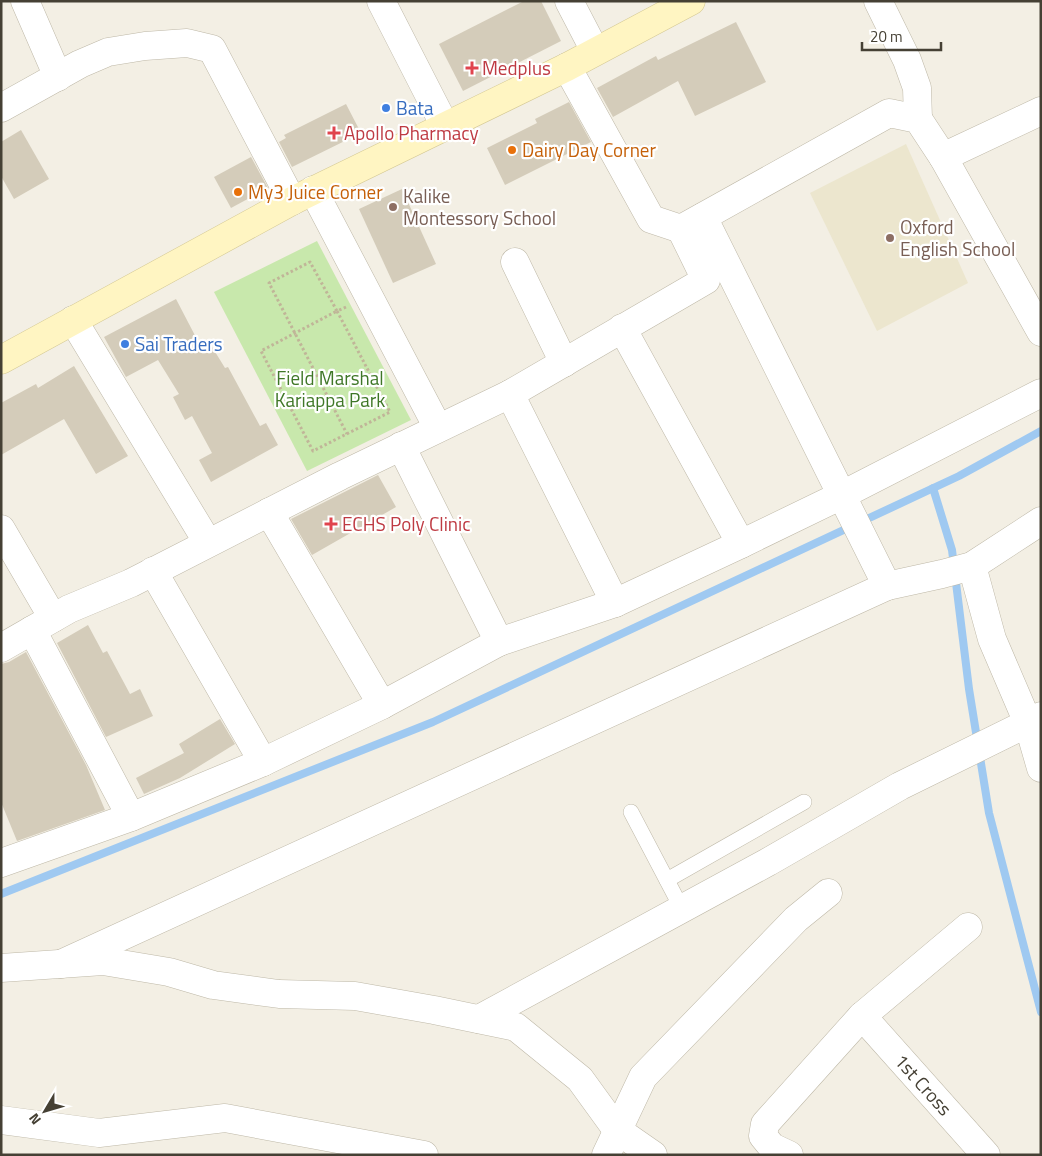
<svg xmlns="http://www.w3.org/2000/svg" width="1042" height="1156" font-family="'Titillium Web',sans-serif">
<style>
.education{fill:#ece6ce}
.green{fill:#c8e8ac}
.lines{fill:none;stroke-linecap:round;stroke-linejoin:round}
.stream{stroke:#9fc9f1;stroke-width:8}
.building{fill:#d4ccba}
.lane-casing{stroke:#beb8a7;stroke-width:16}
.street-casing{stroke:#beb8a7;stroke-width:29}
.secondary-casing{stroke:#d4c893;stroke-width:29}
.path{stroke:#c0b598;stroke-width:3;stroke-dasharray:2.5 2.5;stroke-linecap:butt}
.lane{stroke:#fff;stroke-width:15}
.street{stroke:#fff;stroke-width:28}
.secondary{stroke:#fff5c2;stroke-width:28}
.health-dot{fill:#e0444e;stroke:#fff;stroke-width:2}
.shop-dot{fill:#3f7fe0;stroke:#fff;stroke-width:2}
.food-dot{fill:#e8710a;stroke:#fff;stroke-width:2}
.education-dot{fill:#8d6e63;stroke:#fff;stroke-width:2}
.labels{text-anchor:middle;stroke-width:4.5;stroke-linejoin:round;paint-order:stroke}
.health-label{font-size:19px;fill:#be3a42;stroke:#fff;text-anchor:start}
.shop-label{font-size:19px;fill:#366cbe;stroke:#fff;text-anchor:start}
.food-label{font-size:19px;fill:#c56008;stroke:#fff;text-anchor:start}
.education-label{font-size:19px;fill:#785e54;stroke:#fff;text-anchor:start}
.park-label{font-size:19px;fill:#3f7727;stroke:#fff}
.street-label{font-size:19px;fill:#454034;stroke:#fff}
</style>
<rect width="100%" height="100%" fill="#f3efe4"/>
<!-- education -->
<path class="education" d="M906 144 968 283 877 331 810 193Z"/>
<!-- green -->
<path class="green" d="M317 241 411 420 307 471 214 292Z"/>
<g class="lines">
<!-- stream -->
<g class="stream">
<path d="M933 488 952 550 969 689 989 813 1041 1012"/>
<path d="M1 894 433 722 959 476 1041 431"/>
</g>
</g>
<!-- building -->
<g class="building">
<path d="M524 1H541L561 41 463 91 439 44Z"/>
<path d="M736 22 766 82 695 116 678 81 613 117 597 88 656 56 658 60Z"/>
<path d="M569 102 591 142 505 185 487 148 537 123 535 119Z"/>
<path d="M346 104 361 133 292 167 279 142 286 138 284 135Z"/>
<path d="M21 130 49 179 14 199 1 176V142Z"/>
<path d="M251 157 268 188 231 208 214 177Z"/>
<path d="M402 189 436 264 393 283 359 209Z"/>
<path d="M176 299 201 347 209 342 225 368 228 367 260 426 266 423 278 445 211 482 199 460 212 453 192 416 185 420 173 397 179 394 158 360 126 377 104 337Z"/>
<path d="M74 366 128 456 96 474 64 419 1 455V403L36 384 38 388Z"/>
<path d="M378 475 396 507 312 555 291 519Z"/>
<path d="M88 625 103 653 107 651 130 694 140 689 153 716 106 737 57 643Z"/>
<path d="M26 652 86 765 105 810 17 841 1 802V664L9 662Z"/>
<path d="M220 719 235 744 180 778 144 794 136 778 184 753 179 744Z"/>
</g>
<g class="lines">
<defs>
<g id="lane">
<path d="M631 812 682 909"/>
<path d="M667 880 804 802"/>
</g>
<g id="street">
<path d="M25 1 58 77"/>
<path d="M381 1 445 126"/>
<path d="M569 1 595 51"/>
<path d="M878 1 907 60 917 88 918 119"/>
<path d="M567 67 651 219 681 229 889 113 918 119 943 157 1041 111"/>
<path d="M1 108 80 64 108 52 145 46 187 43 212 49 292 201"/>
<path d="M943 157 1041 332"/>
<path d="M313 190 438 428"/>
<path d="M703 217 887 586 942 574 972 566 1041 521"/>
<path d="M515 262 564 363"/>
<path d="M73 320 208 543"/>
<path d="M622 328 741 544"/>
<path d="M510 394 615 603"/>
<path d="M401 446 499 642"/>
<path d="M269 512 382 705"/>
<path d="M1 529 53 618"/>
<path d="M972 566 992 639 1028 723 1041 716"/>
<path d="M153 571 263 762"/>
<path d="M32 630 131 817"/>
<path d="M1 648 69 609 131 583 340 476 510 394 706 280 681 229"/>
<path d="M1 863 131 817 263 762 382 705 499 642 615 603 741 544 842 495 1041 393"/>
<path d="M61 964 887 586"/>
<path d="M1 968 103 961 169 972 213 985 279 994 355 996 434 1010 516 1027 580 1079 617 1130 653 1155"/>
<path id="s1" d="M862 1016 986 1155"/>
<path d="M479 1019 768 862 900 786 1028 723 1041 768"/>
<path d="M1 1120 99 1133 225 1118 424 1155"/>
<path d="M606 1155 643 1077 796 919 828 893"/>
<path d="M789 1155 772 1147 763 1136 765 1124 862 1016 968 927"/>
</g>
<path id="secondary" d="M1 360 292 201 567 67 691 1"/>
</defs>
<!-- lane casing -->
<use href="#lane" class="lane-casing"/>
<!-- street casing -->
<use href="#street" class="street-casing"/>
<!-- secondary casing -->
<use href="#secondary" class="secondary-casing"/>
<!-- path -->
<g class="path">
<path d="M346 307 337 311 310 262 269 283 347 434"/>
<path d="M337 311 390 412 313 451 261 351Z"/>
</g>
<!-- lane -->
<use href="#lane" class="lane"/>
<!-- street -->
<use href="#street" class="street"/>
<!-- secondary -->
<use href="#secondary" class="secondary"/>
</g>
<!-- markers -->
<g class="health-dot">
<path d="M469.5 60.5h5v5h5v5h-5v5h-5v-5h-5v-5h5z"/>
<path d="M331.5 125.5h5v5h5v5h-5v5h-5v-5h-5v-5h5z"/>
<path d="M328.5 516.5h5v5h5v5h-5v5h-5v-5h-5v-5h5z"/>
</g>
<g class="shop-dot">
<circle cx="386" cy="108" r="5"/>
<circle cx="125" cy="344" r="5"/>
</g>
<g class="food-dot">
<circle cx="512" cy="150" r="5"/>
<circle cx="238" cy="192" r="5"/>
</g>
<g class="education-dot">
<circle cx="393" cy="207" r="5"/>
<circle cx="890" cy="238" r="5"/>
</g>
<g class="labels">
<!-- health labels -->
<g class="health-label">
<text x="482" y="75">Medplus</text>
<text x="344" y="140">Apollo Pharmacy</text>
<text x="342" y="531">ECHS Poly Clinic</text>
</g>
<!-- shop labels -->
<g class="shop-label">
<text x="396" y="115">Bata</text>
<text x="135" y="351">Sai Traders</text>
</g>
<!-- food labels -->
<g class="food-label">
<text x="522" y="157">Dairy Day Corner</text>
<text x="248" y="199">My3 Juice Corner</text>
</g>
<!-- education labels -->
<g class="education-label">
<text x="403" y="203">Kalike<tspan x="403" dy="22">Montessory School</tspan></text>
<text x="900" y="234">Oxford<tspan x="900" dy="22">English School</tspan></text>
</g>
<!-- park labels -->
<g class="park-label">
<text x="330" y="385">Field Marshal<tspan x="330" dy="22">Kariappa Park</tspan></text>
</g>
<!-- street labels -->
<g class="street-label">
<text dy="7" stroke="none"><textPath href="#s1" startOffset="92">1st Cross</textPath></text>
</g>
</g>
<!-- border -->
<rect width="1042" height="1156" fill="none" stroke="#454034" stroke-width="5"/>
<!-- north arrow -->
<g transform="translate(45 1111) rotate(232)" stroke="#ffffff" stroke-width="4" paint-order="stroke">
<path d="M0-4L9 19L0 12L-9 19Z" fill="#454034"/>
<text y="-8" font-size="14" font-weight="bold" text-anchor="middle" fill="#454034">N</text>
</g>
<!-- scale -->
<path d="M862 42v8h79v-8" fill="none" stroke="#454034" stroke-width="2.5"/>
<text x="870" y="42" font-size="15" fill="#454034" stroke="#ffffff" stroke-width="4" paint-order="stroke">20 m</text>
</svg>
